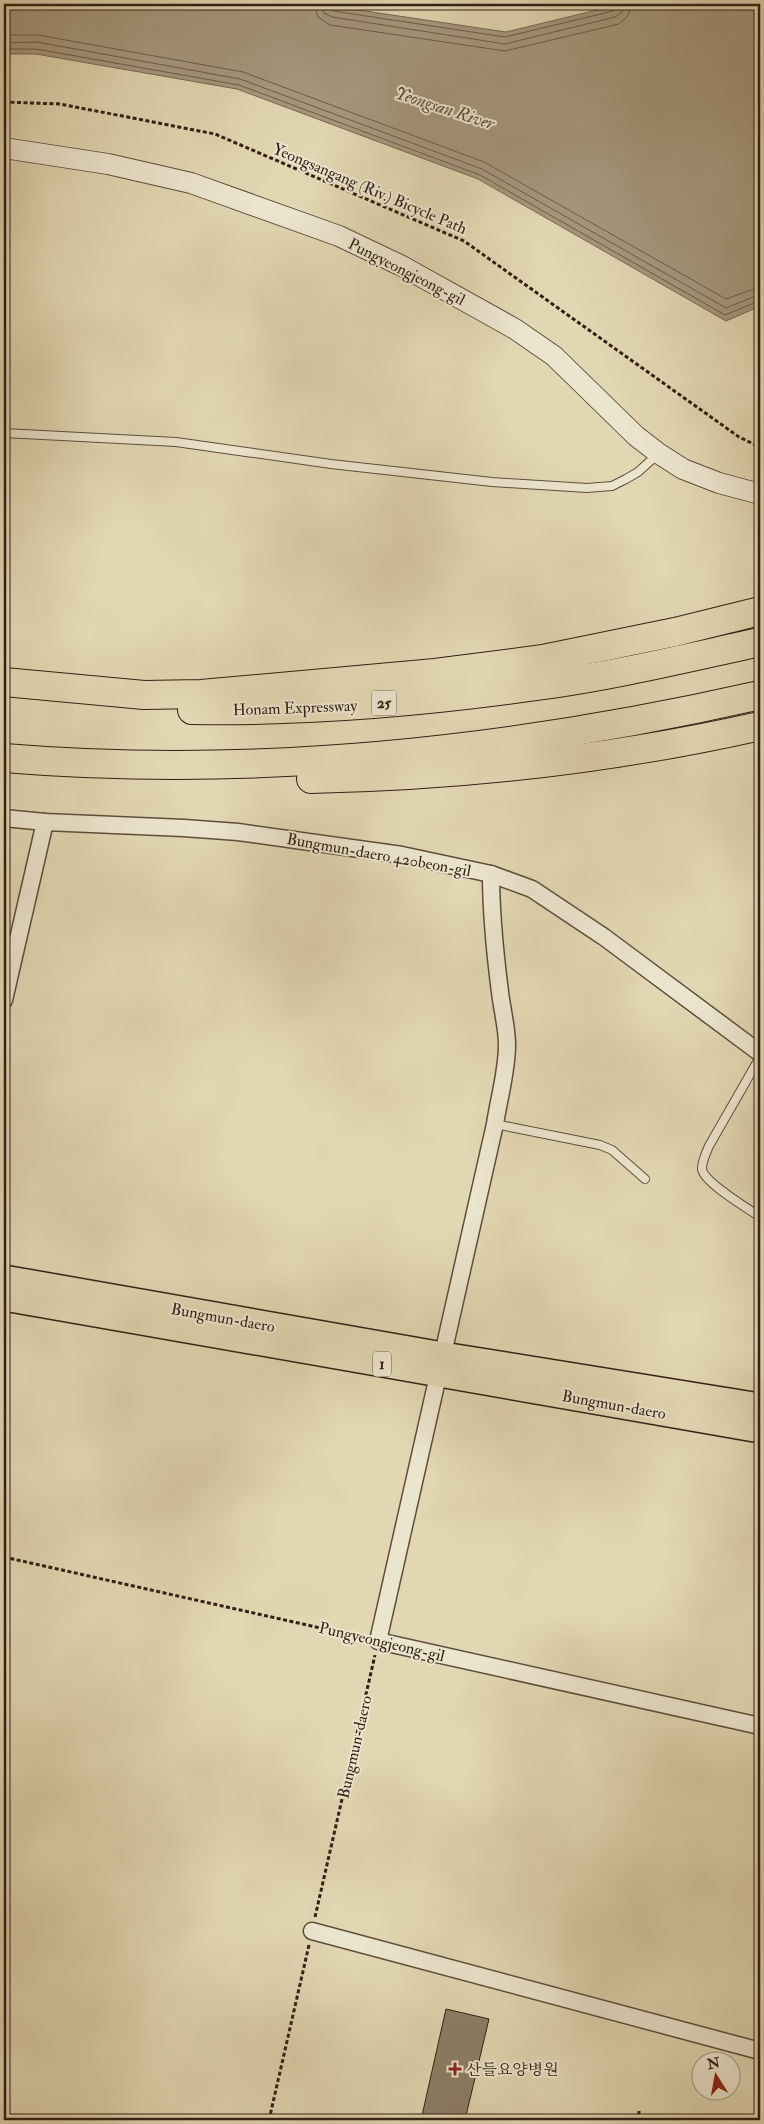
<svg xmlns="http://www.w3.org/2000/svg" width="764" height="2124" font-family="'IM FELL Double Pica','Noto Serif KR',serif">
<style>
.water{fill:#a6987d;stroke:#776853}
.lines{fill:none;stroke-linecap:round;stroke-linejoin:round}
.shore{stroke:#6c5c48;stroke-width:1}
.building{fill:#8d7f67;stroke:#311f14}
.service-casing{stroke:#5d4d3c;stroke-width:10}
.minor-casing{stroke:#5d4d3c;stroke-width:19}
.tertiary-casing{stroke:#5d4d3c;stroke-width:22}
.primary-casing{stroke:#311f14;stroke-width:28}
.motorway-casing{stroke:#311f14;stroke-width:30}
.path{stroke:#311f14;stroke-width:3;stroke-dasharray:4 2.5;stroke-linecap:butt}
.service{stroke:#ece5ce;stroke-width:8}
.minor{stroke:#ece5ce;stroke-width:16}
.tertiary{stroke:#ece5ce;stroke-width:20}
.primary{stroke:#e2d7b3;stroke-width:25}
.motorway{stroke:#e2d7b3;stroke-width:28}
.poi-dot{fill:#8f2418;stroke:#ece5ce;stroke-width:2}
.labels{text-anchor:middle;stroke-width:4;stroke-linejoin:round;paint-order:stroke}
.shield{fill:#ece5ce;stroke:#695a4c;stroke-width:1}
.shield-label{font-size:15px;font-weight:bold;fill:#311f14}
.street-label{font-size:16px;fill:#311f14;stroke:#ece5ce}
.poi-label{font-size:16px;fill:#311f14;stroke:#ece5ce;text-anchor:start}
.water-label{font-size:18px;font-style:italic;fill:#5a4939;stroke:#ece5ce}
</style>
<rect width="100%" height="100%" fill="#e2d7b3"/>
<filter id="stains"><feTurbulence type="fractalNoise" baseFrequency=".004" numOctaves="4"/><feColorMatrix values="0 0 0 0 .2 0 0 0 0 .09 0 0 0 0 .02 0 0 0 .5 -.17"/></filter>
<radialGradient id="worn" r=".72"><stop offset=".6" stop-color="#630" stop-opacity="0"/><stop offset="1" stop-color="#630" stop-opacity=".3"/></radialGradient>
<!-- water -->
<path class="water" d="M4 4H318L506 32 622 4H760V310L756 308 726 321 478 179 237 89 36 54H4Z"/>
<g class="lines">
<!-- shore -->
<g class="shore">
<path d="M314 4 318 17 330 25 505 51 619 24 628 16 631 4"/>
<path d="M322 4 324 13 332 17 505 44 615 17 622 12 624 4"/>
<path d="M328 4 329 8 333 11 505 37 613 11 617 8V4"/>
<path d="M4 35H38L243 72 484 162 726 299 751 290H760"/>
<path d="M4 43 37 42 240 79 482 169 726 308 753 297 760 298"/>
<path d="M4 49H36L239 85 480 175 725 315 754 303 760 305"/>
</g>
</g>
<!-- building -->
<path class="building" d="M446 2009 489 2019 465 2120H421Z"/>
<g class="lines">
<defs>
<g id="service">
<path d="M4 433 176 442 331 464 492 482 587 488 612 486 626 479 638 472 658 454"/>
<path d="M760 1057 709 1146C706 1153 702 1161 702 1169 704 1183 748 1208 760 1217"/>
<path d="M495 1124 600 1145 612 1150 645 1179"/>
</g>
<g id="minor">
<path d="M4 818 45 822 184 828 238 832 402 855 491 874 532 889 604 937 760 1053"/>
<path d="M491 874C491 914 495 953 500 992 502 1010 507 1027 507 1045 507 1071 499 1098 495 1124L378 1641 760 1726"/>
<path d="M4 1000 45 822"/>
<path d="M312 1931 760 2051"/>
</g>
<path id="tertiary" d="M4 148 108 164 191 183 339 236 402 266 515 329 554 356 636 436 658 453 683 469 719 483 760 494"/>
<g id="primary">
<path d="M4 1278 443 1355 760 1406"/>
<path d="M4 1298 760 1430"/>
</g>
<g id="motorway">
<path d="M4 682 144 695 201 694 435 673 543 659 675 632 760 611"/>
<path d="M192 710C307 712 423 702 537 686 612 676 686 658 760 642"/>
<path d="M4 758C257 779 513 751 760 695"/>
<path d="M311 779C462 776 613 759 760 726"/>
</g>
</defs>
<!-- service casing -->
<use href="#service" class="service-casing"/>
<!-- minor casing -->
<use href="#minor" class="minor-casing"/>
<!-- tertiary casing -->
<use href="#tertiary" class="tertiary-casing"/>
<!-- primary casing -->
<use href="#primary" class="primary-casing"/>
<!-- motorway casing -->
<use href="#motorway" class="motorway-casing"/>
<!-- path -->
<g class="path">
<path d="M4 102 60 104 215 134 464 241 739 437 760 447"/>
<path d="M4 1557 365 1638"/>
<path d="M315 1917 375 1655"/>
<path d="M639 2111V2120"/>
<path d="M269 2120 309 1945"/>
</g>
<!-- service -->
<use href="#service" class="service"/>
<!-- minor -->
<use href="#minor" class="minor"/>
<!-- tertiary -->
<use href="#tertiary" class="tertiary"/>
<!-- primary -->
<use href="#primary" class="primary"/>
<!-- motorway -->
<use href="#motorway" class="motorway"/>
</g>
<!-- markers -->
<path class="poi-dot" d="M452.5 2061.5h5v5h5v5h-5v5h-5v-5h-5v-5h5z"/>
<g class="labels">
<!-- shield labels -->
<g class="shield">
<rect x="371.5" y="690.5" width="25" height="25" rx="4"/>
<rect x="373" y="1351.5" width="18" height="25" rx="4"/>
</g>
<g class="shield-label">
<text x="384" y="708">25</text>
<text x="382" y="1369">1</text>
</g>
<!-- street labels -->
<g class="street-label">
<text transform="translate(370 188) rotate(23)" y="6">Yeongsangang (Riv.) Bicycle Path</text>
<text transform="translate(407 271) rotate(27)" y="6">Pungyeongjeong-gil</text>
<text transform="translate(295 707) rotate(-2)" y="6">Honam Expressway</text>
<text transform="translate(379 854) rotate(10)" y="6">Bungmun-daero 420beon-gil</text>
<text transform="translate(223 1317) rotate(10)" y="6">Bungmun-daero</text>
<text transform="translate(614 1404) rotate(10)" y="6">Bungmun-daero</text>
<text transform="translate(382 1641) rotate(13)" y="6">Pungyeongjeong-gil</text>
<text transform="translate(354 1747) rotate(-77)" y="6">Bungmun-daero</text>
</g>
<!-- poi labels -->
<g class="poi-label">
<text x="466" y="2075">산들요양병원</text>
</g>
<!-- water labels -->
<g class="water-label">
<text transform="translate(445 108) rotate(18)" y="6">Yeongsan River</text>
</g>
</g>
<!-- margin -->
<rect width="764" height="2124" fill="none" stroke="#e2d7b3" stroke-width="20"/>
<rect x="5" y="5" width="754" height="2114" fill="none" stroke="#311f14" stroke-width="2.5"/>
<rect x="10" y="10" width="744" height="2104" fill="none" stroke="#311f14"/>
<!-- north arrow -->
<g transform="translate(716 2076) rotate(349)"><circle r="24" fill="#ece5ce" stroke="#a19684"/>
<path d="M0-4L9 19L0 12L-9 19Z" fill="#8f2418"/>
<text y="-8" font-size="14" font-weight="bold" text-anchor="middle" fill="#311f14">N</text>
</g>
<rect width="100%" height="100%" filter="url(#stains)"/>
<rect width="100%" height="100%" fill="url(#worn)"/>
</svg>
